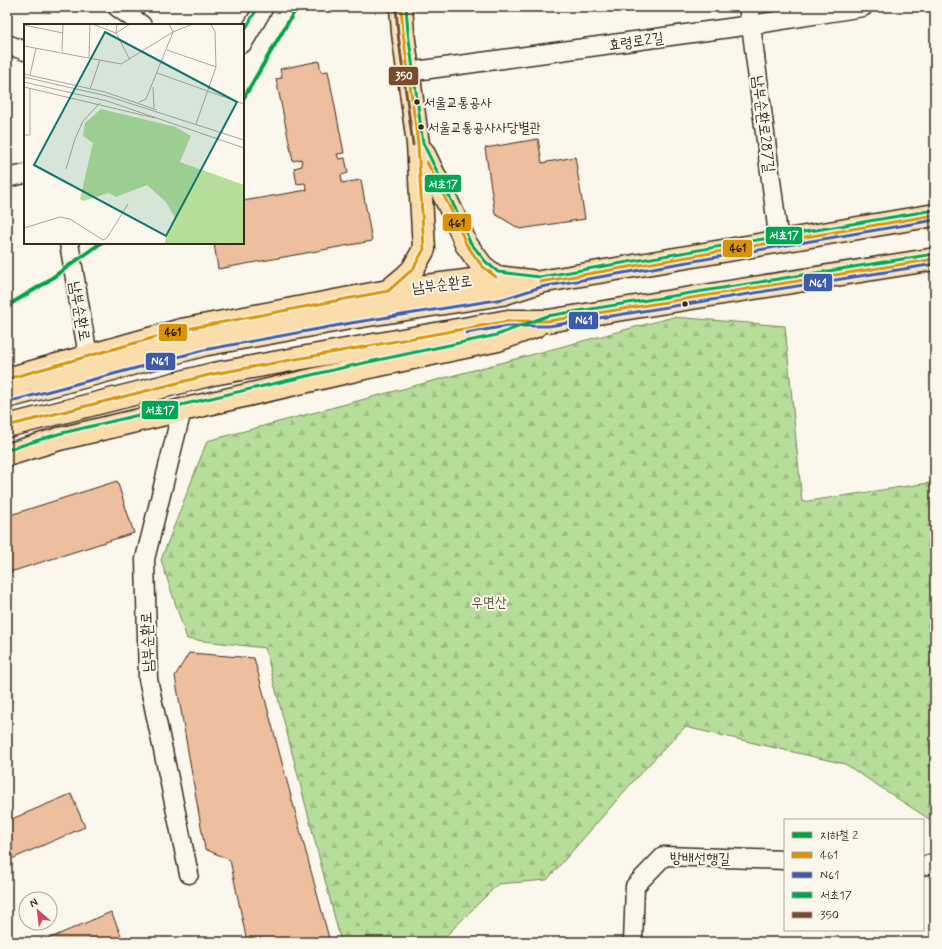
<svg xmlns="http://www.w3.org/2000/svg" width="942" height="949" font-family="Mynerve,'Poor Story',sans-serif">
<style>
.forest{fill:url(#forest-firs);stroke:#78845c}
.building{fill:#eebf9e;stroke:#3b2a1e}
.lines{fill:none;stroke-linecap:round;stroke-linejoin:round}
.minor-casing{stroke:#3b2a1e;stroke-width:21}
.major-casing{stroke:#3b2a1e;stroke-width:25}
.minor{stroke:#fbf7ec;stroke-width:18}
.major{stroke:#faddab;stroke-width:22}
.bus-1-casing{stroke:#fbf7ec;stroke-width:6}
.bus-2-casing{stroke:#fbf7ec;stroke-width:6}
.bus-3-casing{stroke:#fbf7ec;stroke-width:6}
.bus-4-casing{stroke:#fbf7ec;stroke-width:6}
.bus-1{stroke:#db9304;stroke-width:3}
.bus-2{stroke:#3d5bab;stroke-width:3}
.bus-3{stroke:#00a651;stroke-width:3}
.bus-4{stroke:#7a4b2a;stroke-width:3}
.metro-1-casing{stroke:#fbf7ec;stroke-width:7}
.metro-1{stroke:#00a23f;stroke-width:4}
.bus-dot{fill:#3b2a1e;stroke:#fbf7ec;stroke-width:1.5}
.labels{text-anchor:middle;stroke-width:4;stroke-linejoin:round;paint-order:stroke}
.bus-label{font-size:14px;fill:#3b2a1e;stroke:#fbf7ec;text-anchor:start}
.street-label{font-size:15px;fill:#3b2a1e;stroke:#fbf7ec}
.park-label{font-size:15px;fill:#5a573d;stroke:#fbf7ec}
.inset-road{fill:none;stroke:#aea59a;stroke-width:1}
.view{fill:#0f766e;fill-opacity:0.15;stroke:#0f766e;stroke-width:2}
.inset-edge{fill:none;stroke:#3b2a1e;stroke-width:2}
.line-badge{stroke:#fbf7ec;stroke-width:1.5}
.badge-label{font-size:11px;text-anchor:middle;font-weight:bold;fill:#fff}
.pale-badge-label{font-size:11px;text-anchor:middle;font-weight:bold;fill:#111}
</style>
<defs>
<pattern id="forest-firs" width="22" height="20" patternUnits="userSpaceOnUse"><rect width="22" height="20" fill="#b6dd99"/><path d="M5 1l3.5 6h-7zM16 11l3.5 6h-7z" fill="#9dbe83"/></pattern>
</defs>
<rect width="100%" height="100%" fill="#fbf7ec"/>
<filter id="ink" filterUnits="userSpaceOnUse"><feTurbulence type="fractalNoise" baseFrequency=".025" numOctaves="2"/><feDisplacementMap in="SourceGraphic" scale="8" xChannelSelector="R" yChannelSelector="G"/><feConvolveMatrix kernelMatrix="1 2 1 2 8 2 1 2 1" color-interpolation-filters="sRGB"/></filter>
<g filter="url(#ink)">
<!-- forest -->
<path class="forest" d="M673 317 785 326 802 502 935 482V823L845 764 685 727 637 777 547 880 498 884 440 942H341L265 648 187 639 161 560 207 441Z"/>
<!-- building -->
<g class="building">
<path d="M319 61 321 72 328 71 344 153 337 154 339 159 345 158 348 173 341 175 342 183 361 180 372 241 218 269 214 243H243V201L307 190 305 183 297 184 294 168 302 166 301 159 293 161 276 79 282 78 280 69Z"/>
<path d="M538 139 542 163 575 157 585 219 520 229 495 214 485 148Z"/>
<path d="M117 481 134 533 7 573V516Z"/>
<path d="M189 653 254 658 330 942H247L230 860 205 849 175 676Z"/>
<path d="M71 794 85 827 7 861V821Z"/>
<path d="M111 912 124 942H41Z"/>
</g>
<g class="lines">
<defs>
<g id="minor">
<path d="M117 7 142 25"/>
<path d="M748 7 751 25 779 242"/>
<path d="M243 43 264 7"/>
<path d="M7 44 25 51"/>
<path d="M408 72 751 25 863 7"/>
<path d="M7 178 25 174"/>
<path d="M69 243 88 356"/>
<path d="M182 410 145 559 148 679 189 874"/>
<path d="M923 866 933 863 935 865"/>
<path d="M633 942 635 886 664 856 785 860"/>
</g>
<g id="major">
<path d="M423 152 456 220 466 244 482 266 496 277"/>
<path d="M388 291 405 277 413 269 424 249 418 144 403 33 401 7"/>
<path d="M7 379 181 330 388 291 496 277 531 281"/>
<path d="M7 397 203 345 350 318 502 294 540 282 935 215"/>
<path d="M7 426 213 374 508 321H548L935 259"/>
<path d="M7 455 59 439 182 410 360 369 498 340 536 326"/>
</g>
</defs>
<!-- minor casing -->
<use href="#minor" class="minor-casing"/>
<!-- major casing -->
<use href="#major" class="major-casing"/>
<!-- minor -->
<use href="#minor" class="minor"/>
<!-- major -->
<use href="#major" class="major"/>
<defs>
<g id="bus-1">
<path d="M427 162 456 220 466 244 482 266 496 277"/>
<path d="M540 282 935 215"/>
<path d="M7 379 181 330 388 291 413 269 424 249 418 144 403 33 401 7"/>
<path d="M7 426 213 374 508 321H548L935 259"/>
</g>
<g id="bus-2">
<path d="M466 333 508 326H549L935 264"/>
<path d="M8 402 204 350 351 323 503 299 541 287 935 220"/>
</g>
<g id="bus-3">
<path d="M406 7 408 32 423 143 460 218 470 242 486 262 498 272 540 277 934 210"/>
<path d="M243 33 258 7"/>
<path d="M7 450 58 434 181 405 359 364 497 335 547 316 934 254"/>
</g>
<path id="bus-4" d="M396 7 398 34 413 145"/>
</defs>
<!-- bus-1 casing -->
<use href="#bus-1" class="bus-1-casing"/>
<!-- bus-2 casing -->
<use href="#bus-2" class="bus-2-casing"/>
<!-- bus-3 casing -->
<use href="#bus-3" class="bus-3-casing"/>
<!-- bus-4 casing -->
<use href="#bus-4" class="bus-4-casing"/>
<!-- bus-1 -->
<use href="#bus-1" class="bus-1"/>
<!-- bus-2 -->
<use href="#bus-2" class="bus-2"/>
<!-- bus-3 -->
<use href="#bus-3" class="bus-3"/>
<!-- bus-4 -->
<use href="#bus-4" class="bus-4"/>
<defs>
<g id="metro-1">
<path d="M243 99 297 7"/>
<path d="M7 306 42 285 101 243"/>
</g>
</defs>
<!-- metro-1 casing -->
<use href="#metro-1" class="metro-1-casing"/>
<!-- metro-1 -->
<use href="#metro-1" class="metro-1"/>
</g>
</g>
<!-- markers -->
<g class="bus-dot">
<circle cx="417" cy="102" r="3.5"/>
<circle cx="421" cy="127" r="3.5"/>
<circle cx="685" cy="304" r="3.5"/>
</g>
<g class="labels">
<!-- bus labels -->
<g class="bus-label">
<text x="424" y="107">서울교통공사</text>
<text x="428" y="132">서울교통공사사당별관</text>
</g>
<!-- street labels -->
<g class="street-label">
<text transform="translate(636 41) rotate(-8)" y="5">효령로2길</text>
<text transform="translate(764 124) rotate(83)" y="5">남부순환로287길</text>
<text transform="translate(442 284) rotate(-7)" y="5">남부순환로</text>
<text transform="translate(80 311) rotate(80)" y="5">남부순환로</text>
<text transform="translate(147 642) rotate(-92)" y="5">남부순환로</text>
<text transform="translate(700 858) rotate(1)" y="5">방배선행길</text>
</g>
<!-- park labels -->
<g class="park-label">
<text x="489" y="607">우면산</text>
</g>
</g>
<!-- overview -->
<g transform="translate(24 24)">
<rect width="220" height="220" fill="#fbf7ec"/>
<path d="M77 85 152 103 167 112 156 138 220 161V220H140L151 194 142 178 123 161 92 173 85 169 59 177 56 175 69 119 59 112 61 99Z" fill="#b6dd99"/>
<path class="inset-road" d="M68 0 92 9 106 0M93 0 92 9 106 36M0 1 39 9M0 22 97 40 149 8 145 0M143 26 192 43M38 27 39 0M65 33 66 0M133 49 220 80M0 50 81 68 133 86M6 51 12 24M0 53 83 72 220 116M0 58 83 77 220 124M0 63 131 94M129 63 130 84M66 65 76 36M115 78 122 75 149 8 169 0M172 100 192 43 191 8 187 0M0 111H6V64M42 145 51 115 59 97 76 79M0 204 36 193 46 195 79 216 83 214 104 180"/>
<path class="view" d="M81 8 213 78 142 212 10 141Z"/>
<rect width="220" height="220" class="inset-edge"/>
</g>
<g class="line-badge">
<rect x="388" y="66" width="31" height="20" rx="4" fill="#7a4b2a"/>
<rect x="424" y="174" width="38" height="19" rx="4" fill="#00a651"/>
<rect x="442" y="213" width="30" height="19" rx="4" fill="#db9304"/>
<rect x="765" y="226" width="38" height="19" rx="4" fill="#00a651"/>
<rect x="722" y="239" width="31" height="19" rx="4" fill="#db9304"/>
<rect x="803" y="273" width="30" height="19" rx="4" fill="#3d5bab"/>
<rect x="568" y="311" width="31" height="19" rx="4" fill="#3d5bab"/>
<rect x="158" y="323" width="30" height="19" rx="4" fill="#db9304"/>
<rect x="145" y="352" width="31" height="19" rx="4" fill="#3d5bab"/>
<rect x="141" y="400" width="38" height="20" rx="4" fill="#00a651"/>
</g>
<g class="badge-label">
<text x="404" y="80">350</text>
<text x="443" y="188">서초17</text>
<text x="784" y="239">서초17</text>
<text x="818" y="287">N61</text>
<text x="584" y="324">N61</text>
<text x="160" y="365">N61</text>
<text x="160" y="414">서초17</text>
</g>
<g class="pale-badge-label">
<text x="457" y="227">461</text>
<text x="738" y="252">461</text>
<text x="173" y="336">461</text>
</g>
<!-- margin -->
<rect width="942" height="949" fill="none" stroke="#fbf7ec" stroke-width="24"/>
<rect x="12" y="12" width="918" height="925" fill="none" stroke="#3b2a1e" stroke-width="1.5" filter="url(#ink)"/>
<!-- legend -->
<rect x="784" y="819" width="140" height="112" fill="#fbf7ec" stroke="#aea59a"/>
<rect x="792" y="832" width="20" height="6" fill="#00a23f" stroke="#aea59a"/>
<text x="820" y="839" font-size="12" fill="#3b2a1e">지하철 2</text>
<rect x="792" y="852" width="20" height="6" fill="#db9304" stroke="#aea59a"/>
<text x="820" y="859" font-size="12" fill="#3b2a1e">461</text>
<rect x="792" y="872" width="20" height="6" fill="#3d5bab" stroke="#aea59a"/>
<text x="820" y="879" font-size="12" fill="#3b2a1e">N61</text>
<rect x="792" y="892" width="20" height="6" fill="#00a651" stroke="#aea59a"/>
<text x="820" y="899" font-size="12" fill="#3b2a1e">서초17</text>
<rect x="792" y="912" width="20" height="6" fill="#7a4b2a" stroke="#aea59a"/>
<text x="820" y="919" font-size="12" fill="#3b2a1e">350</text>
<!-- north arrow -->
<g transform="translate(38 911) rotate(332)"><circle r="19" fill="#fbf7ec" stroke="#aea59a"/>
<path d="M0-3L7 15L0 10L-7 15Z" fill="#d1495b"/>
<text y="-6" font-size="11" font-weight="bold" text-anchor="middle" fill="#3b2a1e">N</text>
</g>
</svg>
